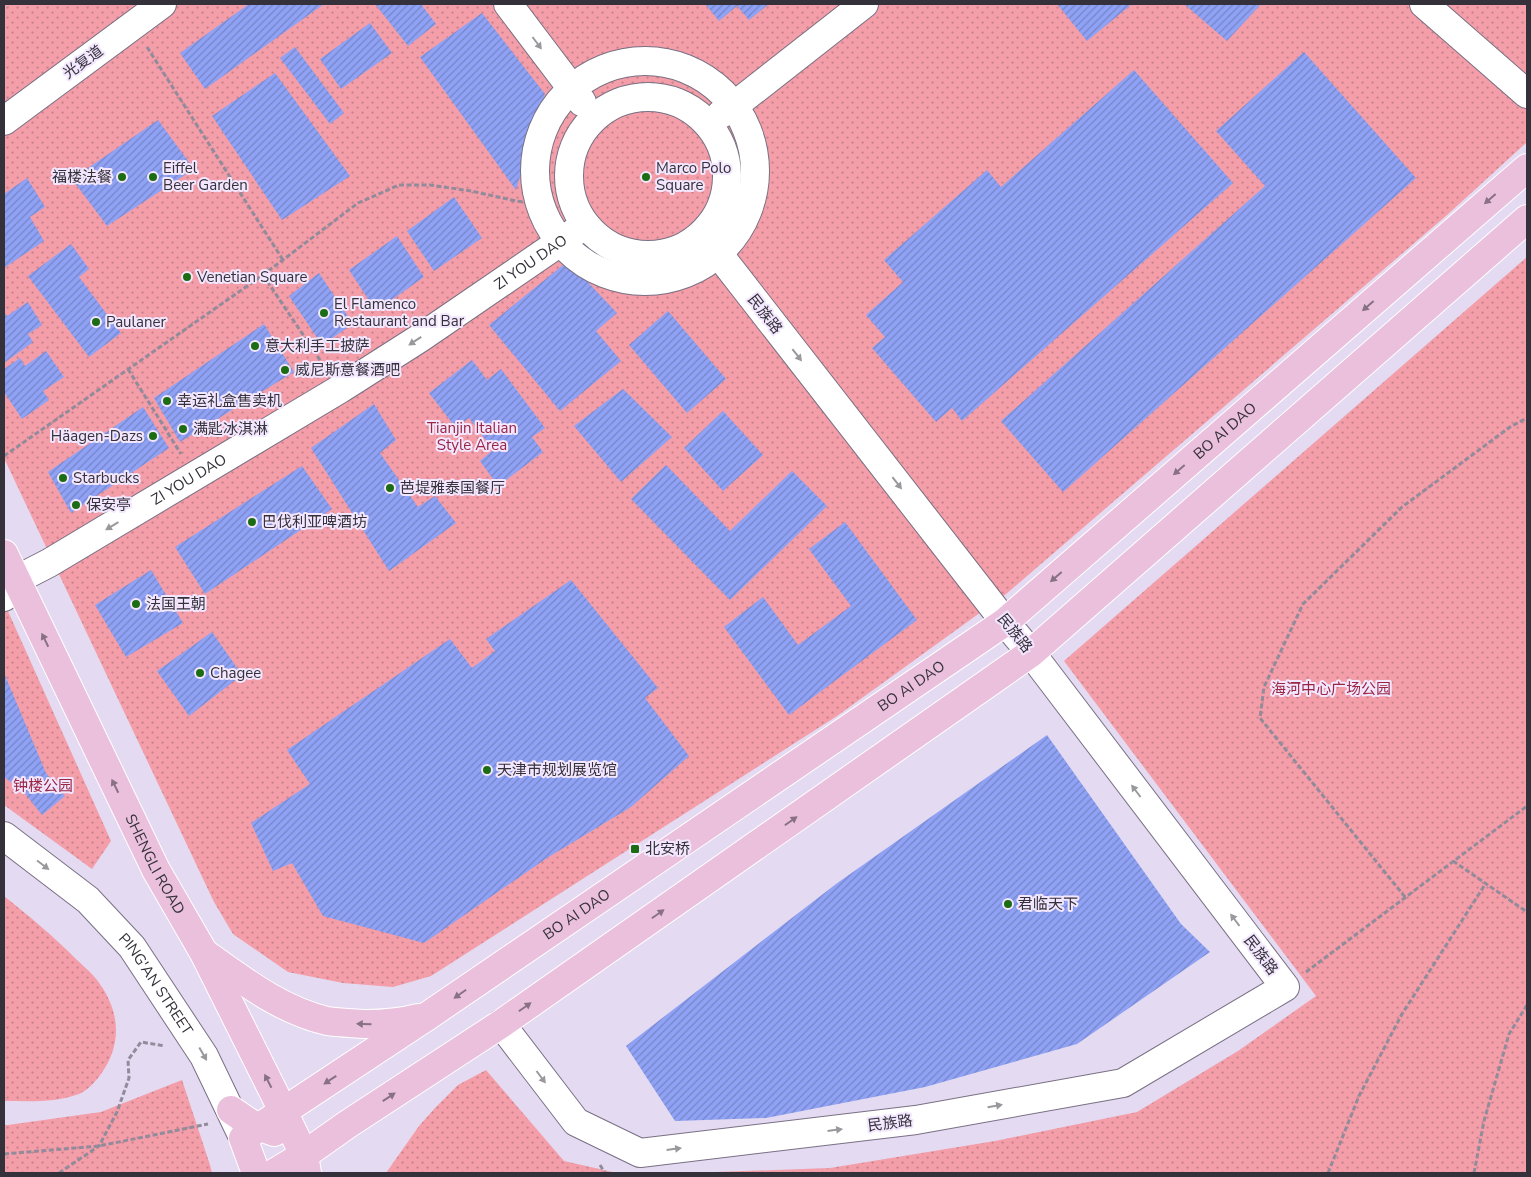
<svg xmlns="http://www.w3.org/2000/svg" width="1531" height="1177" font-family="'Nunito Sans','Noto Sans SC',sans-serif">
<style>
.park{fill:url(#park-dots)}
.building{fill:url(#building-hatch)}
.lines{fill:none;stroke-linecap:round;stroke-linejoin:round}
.minor-casing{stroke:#797084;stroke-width:30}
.major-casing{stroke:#fff;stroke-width:30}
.path{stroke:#928b9b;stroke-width:3;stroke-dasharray:5 2.5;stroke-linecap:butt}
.minor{stroke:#fff;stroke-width:28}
.major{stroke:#ebc0dd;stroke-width:28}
.oneway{fill:#9a989c}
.oneway2{fill:#877183}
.poi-dot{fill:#1b6c12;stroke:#f2e7fe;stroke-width:2}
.labels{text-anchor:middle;stroke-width:4;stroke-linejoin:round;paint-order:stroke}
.street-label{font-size:15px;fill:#35313a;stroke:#f2e7fe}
.poi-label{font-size:15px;fill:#35313a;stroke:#f2e7fe;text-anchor:start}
.park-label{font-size:15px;fill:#992541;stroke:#f2e7fe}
</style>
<defs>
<pattern id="park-dots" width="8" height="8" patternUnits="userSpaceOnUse" patternTransform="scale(1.25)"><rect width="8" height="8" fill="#f39ea8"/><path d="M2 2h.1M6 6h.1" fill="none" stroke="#c6818a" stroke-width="1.8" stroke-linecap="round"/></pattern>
<pattern id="building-hatch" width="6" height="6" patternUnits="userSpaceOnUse" patternTransform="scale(1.25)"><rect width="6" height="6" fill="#8fa2f5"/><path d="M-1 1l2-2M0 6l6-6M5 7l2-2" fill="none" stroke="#7685c7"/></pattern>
</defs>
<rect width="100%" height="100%" fill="#e4daf1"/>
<!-- park -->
<g class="park">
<path d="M4 4H1527V142L1447 215 1006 594 837 716 431 976 393 987 343 983 288 972 233 934 214 902 4 458Z"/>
<path d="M1527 257V1173H687L830 1168 995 1141 1137 1112 1238 1051 1316 996 1064 661Z"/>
<path d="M7 609 111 841 92 869 4 805V613Z"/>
<path d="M4 896C29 916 52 935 75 958 82 965 91 972 97 980 120 1010 123 1043 101 1074 96 1081 87 1091 79 1094 55 1103 29 1101 4 1101Z"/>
<path d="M486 1070 564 1161 617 1173H386L419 1126 435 1108 458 1085Z"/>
<path d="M182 1080 210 1165 212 1173H4V1125H8L101 1112Z"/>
</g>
<!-- building -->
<g class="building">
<path d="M249 4H324L205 89 180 53Z"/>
<path d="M375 4H421L436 24 408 46Z"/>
<path d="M705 4H769L749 20 737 6 719 21Z"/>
<path d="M1057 4H1132L1087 41Z"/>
<path d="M1184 4H1261L1227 41Z"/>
<path d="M482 13 545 94 516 190 420 57Z"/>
<path d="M370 23 392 53 341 89 320 59Z"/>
<path d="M295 47 344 113 330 124 280 58Z"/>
<path d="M1304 52 1416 178 1063 492 1001 421 1265 186 1216 131Z"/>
<path d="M1134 70 1233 183 962 421 952 408 936 422 872 348 885 337 866 315 903 282 884 260 987 170 1001 187Z"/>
<path d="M275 73 350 176 282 220 212 116Z"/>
<path d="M158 120 194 169 107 226 72 179Z"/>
<path d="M27 178 45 207 30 217 44 241 4 268V194Z"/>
<path d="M454 197 482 238 434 271 407 231Z"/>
<path d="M397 236 424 277 376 311 349 270Z"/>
<path d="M71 244 89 269 79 277 121 333 89 357 28 276Z"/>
<path d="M568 261 617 313 596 331 621 361 560 411 489 325Z"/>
<path d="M319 273 353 324 322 345 289 296Z"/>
<path d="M28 302 42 325 28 334 33 342 4 363V312L7 316Z"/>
<path d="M668 311 726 379 687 413 629 345Z"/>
<path d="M264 324 294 372 180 442 154 398Z"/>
<path d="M46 351 64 377 43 391 49 400 22 419 4 392V369L20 358 25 366Z"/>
<path d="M472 360 487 380 501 369 545 428 532 437 543 452 498 486 480 461 493 450 469 418 456 428 429 393Z"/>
<path d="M623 389 672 437 621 482 574 426Z"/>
<path d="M374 404 396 440 380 453 418 507 435 496 456 523 389 571 311 448Z"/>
<path d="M143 407 169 448 71 513 48 472Z"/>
<path d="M723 411 763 455 723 491 684 448Z"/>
<path d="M666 465 730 531 792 471 827 506 730 600 631 499Z"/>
<path d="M302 466 332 509 205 594 175 547Z"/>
<path d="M845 522 917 620 789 715 724 627 763 597 798 645 851 606 809 549Z"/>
<path d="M151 570 183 623 126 657 95 605Z"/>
<path d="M571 580 658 688 645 698 689 756 631 807 547 858 424 943 323 916 292 863 273 871 251 823 310 784 287 750 450 639 472 668 495 651 486 639Z"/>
<path d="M212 632 242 675 189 716 157 671Z"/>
<path d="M4 673 46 773 65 796 42 815 23 791 4 777Z"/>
<path d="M1047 735 1181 924 1210 952 1077 1044 925 1087 766 1118 675 1121 626 1046 836 884Z"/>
</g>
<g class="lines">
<defs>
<g id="minor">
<path d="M508 4 582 102"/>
<path d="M1424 4 1527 94"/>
<circle cx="645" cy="171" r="110"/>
<circle cx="648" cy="176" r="79"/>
<path d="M721 114 735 105 864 4"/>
<path d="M4 121 162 4"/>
<path id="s1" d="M4 597 16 580 49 563 340 389 420 338 585 225"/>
<path id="s2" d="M4 836 88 900 132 947 204 1056 241 1133"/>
<path d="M501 1024 576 1122 640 1153 916 1120 1123 1083 1285 987 1031 653 1005 622 703 234"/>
</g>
<g id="major">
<path id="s3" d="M4 554 156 870 204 953 283 1111 304 1155 307 1173"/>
<path d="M207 955C245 982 281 1010 327 1021 339 1023 353 1023 365 1024 384 1024 400 1023 418 1018"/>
<path d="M231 1110 250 1123 274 1132"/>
<path id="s4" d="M256 1173 243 1138 429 1015 1005 622 1527 168"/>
<path d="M274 1173 304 1155 348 1124 501 1024 1031 653 1527 219"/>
</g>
</defs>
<!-- minor casing -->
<use href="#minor" class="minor-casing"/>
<!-- major casing -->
<use href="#major" class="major-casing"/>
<!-- path -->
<g class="path">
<path d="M147 47 283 260"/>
<path d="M263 275 324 366"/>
<path d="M128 369 181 454"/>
<path d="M4 456 263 275 358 203 399 185H430L471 191 516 201 540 204"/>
<path d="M1453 861 1527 912"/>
<path d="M1405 897 1260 718 1264 687 1303 604 1402 507 1510 427 1527 418"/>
<path d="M1306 972 1527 806"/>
<path d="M4 1154 99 1146 208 1124"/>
<path d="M600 1165 605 1173"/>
<path d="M59 1173 99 1146 117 1112 129 1078 128 1060 141 1042 165 1046"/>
<path d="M1328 1173 1359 1096 1402 1014 1486 883"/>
<path d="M1474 1173 1484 1121 1509 1034 1527 1005"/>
</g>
<!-- minor -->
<use href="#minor" class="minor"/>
<!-- major -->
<use href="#major" class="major"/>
</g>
<!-- one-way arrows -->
<defs><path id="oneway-solid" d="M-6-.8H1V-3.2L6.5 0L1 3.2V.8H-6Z" transform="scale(1.25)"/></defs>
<g class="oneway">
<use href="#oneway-solid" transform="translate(537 43) rotate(53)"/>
<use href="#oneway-solid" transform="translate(415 341) rotate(147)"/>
<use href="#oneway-solid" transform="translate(797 355) rotate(52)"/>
<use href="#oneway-solid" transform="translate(897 483) rotate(52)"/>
<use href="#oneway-solid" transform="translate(112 526) rotate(149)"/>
<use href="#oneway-solid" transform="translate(1136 791) rotate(-127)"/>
<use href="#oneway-solid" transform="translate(43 865) rotate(37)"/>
<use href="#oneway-solid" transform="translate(1235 920) rotate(-127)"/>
<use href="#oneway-solid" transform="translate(203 1054) rotate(60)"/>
<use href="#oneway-solid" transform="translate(541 1077) rotate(53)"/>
<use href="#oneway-solid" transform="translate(995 1106) rotate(-10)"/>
<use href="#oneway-solid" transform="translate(835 1130) rotate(-7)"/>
<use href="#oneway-solid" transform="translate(674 1149) rotate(-7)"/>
</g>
<g class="oneway2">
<use href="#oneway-solid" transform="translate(1490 199) rotate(139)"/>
<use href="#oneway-solid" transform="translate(1368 306) rotate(139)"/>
<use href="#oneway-solid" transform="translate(1179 470) rotate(139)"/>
<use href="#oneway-solid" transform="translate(1056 577) rotate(139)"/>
<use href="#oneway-solid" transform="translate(45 640) rotate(-116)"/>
<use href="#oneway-solid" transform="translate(115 786) rotate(-116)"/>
<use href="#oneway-solid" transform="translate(791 821) rotate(-35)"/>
<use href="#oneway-solid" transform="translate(658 914) rotate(-35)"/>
<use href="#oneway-solid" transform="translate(460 994) rotate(145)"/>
<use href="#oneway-solid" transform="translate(525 1007) rotate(-35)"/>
<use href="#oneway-solid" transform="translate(364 1024) rotate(-179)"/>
<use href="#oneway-solid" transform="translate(330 1080) rotate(147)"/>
<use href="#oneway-solid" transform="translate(268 1081) rotate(-117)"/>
<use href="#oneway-solid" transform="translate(389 1097) rotate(-33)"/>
</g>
<!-- markers -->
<g class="poi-dot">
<circle cx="122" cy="177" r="5"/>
<circle cx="153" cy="177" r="5"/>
<circle cx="646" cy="177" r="5"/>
<circle cx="187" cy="277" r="5"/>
<circle cx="324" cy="313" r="5"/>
<circle cx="96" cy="322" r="5"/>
<circle cx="255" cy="346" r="5"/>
<circle cx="285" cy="370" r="5"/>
<circle cx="167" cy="401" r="5"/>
<circle cx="183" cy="429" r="5"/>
<circle cx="153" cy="436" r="5"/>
<circle cx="63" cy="478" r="5"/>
<circle cx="390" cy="488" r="5"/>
<circle cx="76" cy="505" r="5"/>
<circle cx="252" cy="522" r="5"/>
<circle cx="136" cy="604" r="5"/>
<circle cx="200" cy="673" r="5"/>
<circle cx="487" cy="770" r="5"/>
<rect x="630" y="844" width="10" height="10" rx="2.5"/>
<circle cx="1008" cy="904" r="5"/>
</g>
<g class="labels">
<!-- street labels -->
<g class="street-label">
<text transform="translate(83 62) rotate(-36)" y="5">光复道</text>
<text dy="5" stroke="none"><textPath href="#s1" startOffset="626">ZI YOU DAO</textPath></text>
<text transform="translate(765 314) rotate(52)" y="5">民族路</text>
<text dy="5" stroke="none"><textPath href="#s4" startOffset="1249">BO AI DAO</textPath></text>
<text dy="5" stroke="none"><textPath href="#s1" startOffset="221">ZI YOU DAO</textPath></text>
<text transform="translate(1015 633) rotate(51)" y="5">民族路</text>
<text dy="5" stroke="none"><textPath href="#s4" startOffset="844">BO AI DAO</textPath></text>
<text dy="5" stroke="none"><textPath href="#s3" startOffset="345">SHENGLI ROAD</textPath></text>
<text dy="5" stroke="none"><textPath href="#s4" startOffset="439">BO AI DAO</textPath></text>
<text transform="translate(1261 955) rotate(53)" y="5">民族路</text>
<text dy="5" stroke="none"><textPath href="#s2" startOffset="214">PING'AN STREET</textPath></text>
<text transform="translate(890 1123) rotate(-7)" y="5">民族路</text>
</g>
<!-- poi labels -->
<g class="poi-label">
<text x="163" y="173">Eiffel<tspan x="163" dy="17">Beer Garden</tspan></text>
<text x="656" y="173">Marco Polo<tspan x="656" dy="17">Square</tspan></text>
<text x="112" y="182" text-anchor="end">福楼法餐</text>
<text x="197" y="282">Venetian Square</text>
<text x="334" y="309">El Flamenco<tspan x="334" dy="17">Restaurant and Bar</tspan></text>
<text x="106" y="327">Paulaner</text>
<text x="265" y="351">意大利手工披萨</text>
<text x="295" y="375">威尼斯意餐酒吧</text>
<text x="177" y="406">幸运礼盒售卖机</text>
<text x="193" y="434">满匙冰淇淋</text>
<text x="143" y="441" text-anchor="end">Häagen-Dazs</text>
<text x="73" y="483">Starbucks</text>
<text x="400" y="493">芭堤雅泰国餐厅</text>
<text x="86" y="510">保安亭</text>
<text x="262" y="527">巴伐利亚啤酒坊</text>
<text x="146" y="609">法国王朝</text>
<text x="210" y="678">Chagee</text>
<text x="497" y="775">天津市规划展览馆</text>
<text x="645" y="854">北安桥</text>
<text x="1018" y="909">君临天下</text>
</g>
<!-- park labels -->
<g class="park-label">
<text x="472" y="433">Tianjin Italian<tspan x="472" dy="17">Style Area</tspan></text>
<text x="1331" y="694">海河中心广场公园</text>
<text x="43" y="791">钟楼公园</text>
</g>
</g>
<!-- border -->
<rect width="1531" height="1177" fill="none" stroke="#35313a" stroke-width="10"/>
</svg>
